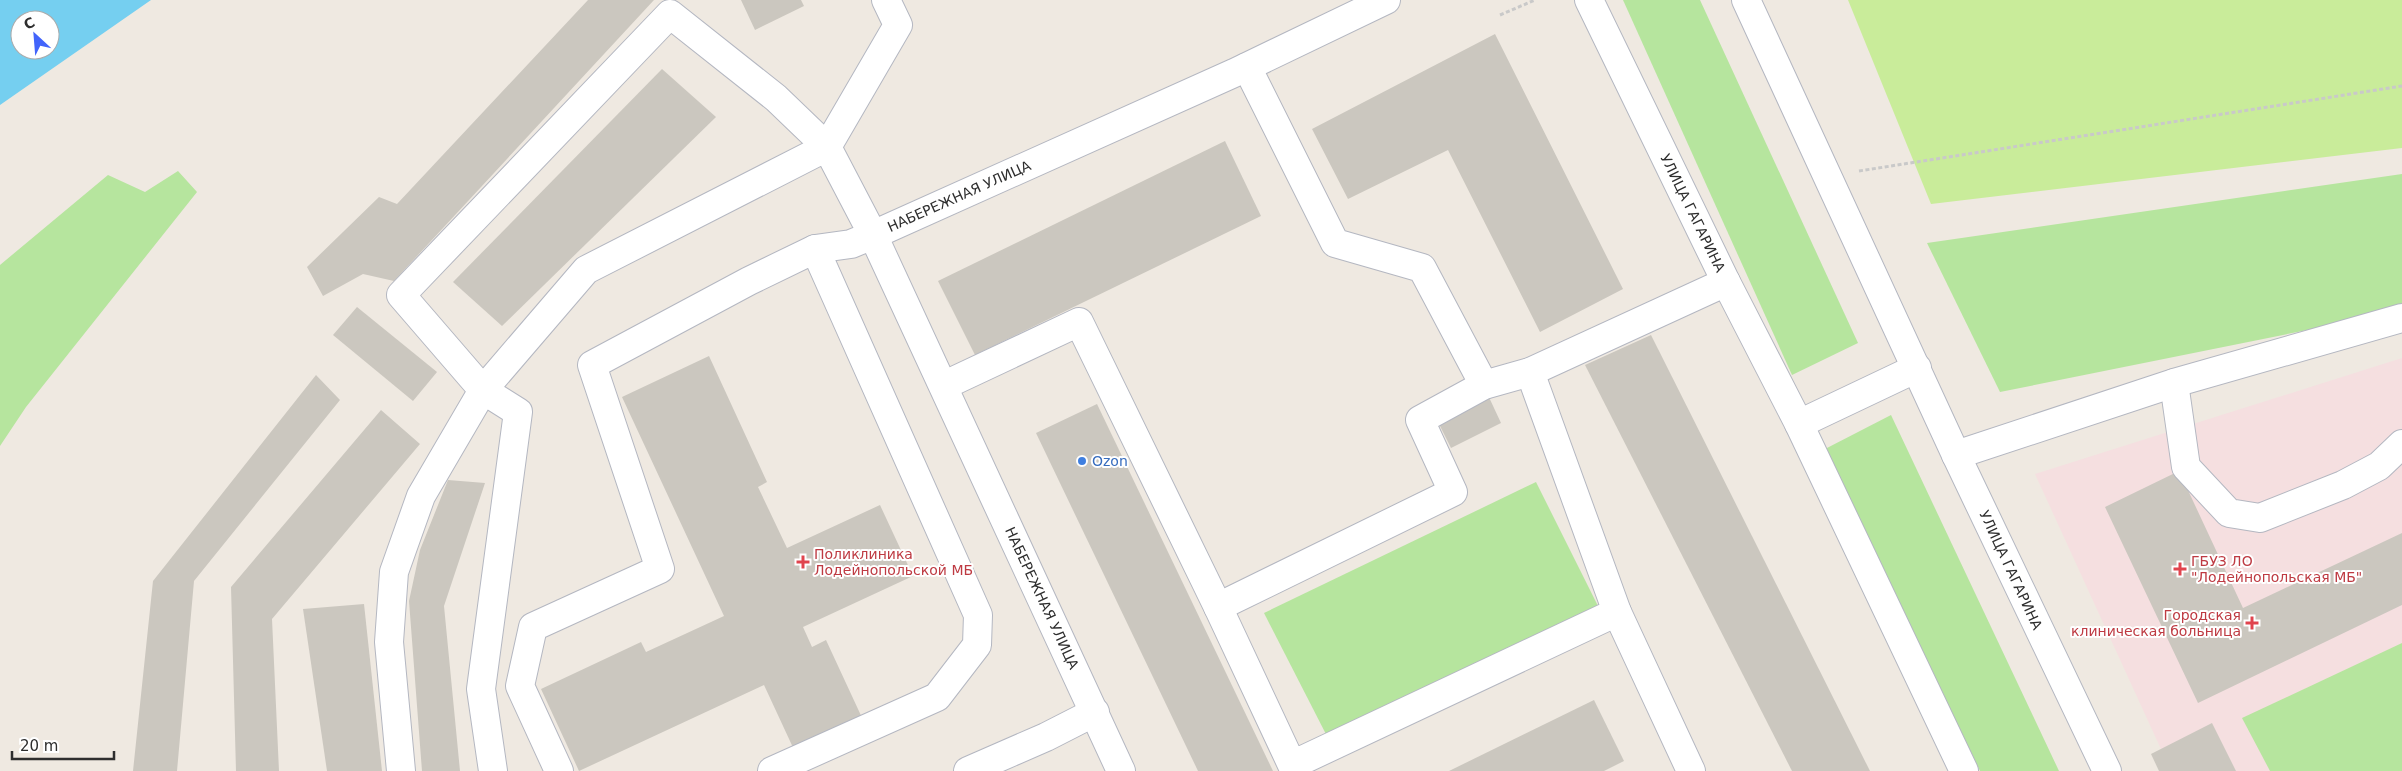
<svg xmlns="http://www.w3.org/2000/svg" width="2402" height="771" font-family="'DejaVu Sans',sans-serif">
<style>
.medical{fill:#f5dfe0}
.green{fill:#b6e59e}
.pitch{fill:#c9ec9a}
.water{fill:#75cff0;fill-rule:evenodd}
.building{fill:#cbc7bf}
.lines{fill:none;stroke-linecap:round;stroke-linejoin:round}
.minor-casing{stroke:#b4b7c1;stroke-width:30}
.path{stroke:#c9c9c9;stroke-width:3;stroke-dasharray:4 2.5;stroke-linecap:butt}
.minor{stroke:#fff;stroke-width:28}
.shop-dot{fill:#3f7fe0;stroke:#fff;stroke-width:2}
.health-dot{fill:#e0444e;stroke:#fff;stroke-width:2}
.labels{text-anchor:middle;stroke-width:4;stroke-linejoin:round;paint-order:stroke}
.street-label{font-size:14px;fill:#2e2e2e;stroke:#fff}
.shop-label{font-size:14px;fill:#366cbe;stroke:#fff;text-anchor:start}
.health-label{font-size:14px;fill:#be3a42;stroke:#fff;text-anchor:start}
</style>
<rect width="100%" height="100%" fill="#efe9e1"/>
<!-- medical -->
<path class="medical" d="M2402 358V771H2171L2035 474Z"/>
<!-- green -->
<g class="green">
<path d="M1623 0H1700L1858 343 1792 375Z"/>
<path d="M178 171 197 192 26 407 0 446V265L108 175 145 192Z"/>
<path d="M2402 174V311L2000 392 1927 243Z"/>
<path d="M1891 415 2059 771H1980L1825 449Z"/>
<path d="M1536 482 1602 614 1331 744 1264 613Z"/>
<path d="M2402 643V771H2270L2242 718Z"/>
</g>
<!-- pitch -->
<path class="pitch" d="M1848 0H2402V148L1931 204Z"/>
<!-- water -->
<path class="water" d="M0 0H151L0 105ZM20 20H50V50H20Z"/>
<!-- building -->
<g class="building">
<path d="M588 0H654L394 281 363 274 323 296 307 267 379 197 397 204Z"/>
<path d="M741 0H801L804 6 755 30Z"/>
<path d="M1495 34 1623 289 1540 332 1448 150 1348 199 1312 129Z"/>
<path d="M662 69 716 117 502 326 453 282Z"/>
<path d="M1225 141 1261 216 975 355 938 281Z"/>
<path d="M357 307 437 372 413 401 333 335Z"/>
<path d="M1651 335 1870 771H1792L1585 365Z"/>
<path d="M709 356 767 482 758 487 787 548 880 505 913 576 803 627 812 647 826 640 864 722 796 754 764 685 579 771 541 689 641 642 646 652 724 616 622 397Z"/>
<path d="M316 375 340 400 194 581 177 771H133L153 581Z"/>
<path d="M1487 393 1501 423 1451 448 1436 418Z"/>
<path d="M1097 404 1273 771H1198L1036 433Z"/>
<path d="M381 410 420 444 272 619 279 771H236L231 587Z"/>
<path d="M2179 471 2243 608 2402 533V605L2198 703 2105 507Z"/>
<path d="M448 480 485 483 444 606 460 771H422L409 601 420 550Z"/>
<path d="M364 604 382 771H327L303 609Z"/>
<path d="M1594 700 1624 761 1604 771H1449Z"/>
<path d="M2212 723 2236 771H2159L2151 754Z"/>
</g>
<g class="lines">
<defs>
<g id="minor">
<path d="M1589 0 1726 282 1799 424 1964 771"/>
<path d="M1746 0 1956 455 2107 771"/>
<path d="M1247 67 1335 243 1422 268 1484 385"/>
<path d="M1530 372 1617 612 1691 771"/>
<path d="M2174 383 2186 467 2229 513 2260 518 2343 485 2379 466 2402 444"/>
<path d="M945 385 1079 322 1218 607 1292 765 1617 612"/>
<path d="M1799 424 1917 368"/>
<path d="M1956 455 2174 383 2402 318"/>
<path d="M1218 607 1453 492 1420 420 1484 385 1530 372 1726 282"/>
<path d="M401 771 389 642 394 572 421 496 483 390 586 270 827 147 873 235 851 244 815 249"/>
<path d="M493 771 481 689 518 412 483 390 401 295 670 14 776 98 827 147 898 25 886 0"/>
<path d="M559 771 520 686 533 627 660 569 592 365 749 281 815 249 978 615 977 645 937 697 772 771"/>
<path d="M968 771 1046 737 1095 712"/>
<path d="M1121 771 873 235 1234 73 1386 0"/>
</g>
</defs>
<!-- minor casing -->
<use href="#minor" class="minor-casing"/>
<!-- path -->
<g class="path">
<path d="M1500 15 1535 0"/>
<path d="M1859 171 2402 86"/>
</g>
<!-- minor -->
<use href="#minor" class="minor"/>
</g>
<!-- markers -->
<circle class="shop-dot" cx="1082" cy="461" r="5"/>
<g class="health-dot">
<path d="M800.5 554.5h5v5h5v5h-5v5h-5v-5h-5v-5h5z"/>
<path d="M2177.5 561.5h5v5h5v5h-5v5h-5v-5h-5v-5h5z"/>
<path d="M2249.5 615.5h5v5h5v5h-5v5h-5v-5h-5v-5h5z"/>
</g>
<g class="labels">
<!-- street labels -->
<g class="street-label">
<text transform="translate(959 196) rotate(-24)" y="5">НАБЕРЕЖНАЯ УЛИЦА</text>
<text transform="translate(1693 213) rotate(64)" y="5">УЛИЦА ГАГАРИНА</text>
<text transform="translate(2011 570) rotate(65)" y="5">УЛИЦА ГАГАРИНА</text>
<text transform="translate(1042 598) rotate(65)" y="5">НАБЕРЕЖНАЯ УЛИЦА</text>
</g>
<!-- shop labels -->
<g class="shop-label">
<text x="1092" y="466">Ozon</text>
</g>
<!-- health labels -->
<g class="health-label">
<text x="814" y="559">Поликлиника<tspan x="814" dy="16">Лодейнопольской МБ</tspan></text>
<text x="2191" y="566">ГБУЗ ЛО<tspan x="2191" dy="16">"Лодейнопольская МБ"</tspan></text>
<text x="2241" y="620" text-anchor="end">Городская<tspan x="2241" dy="16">клиническая больница</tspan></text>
</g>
</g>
<!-- north arrow -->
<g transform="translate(35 35) rotate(334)"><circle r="24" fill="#ffffff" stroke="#ababab"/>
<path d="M0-4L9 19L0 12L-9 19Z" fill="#4264fb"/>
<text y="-8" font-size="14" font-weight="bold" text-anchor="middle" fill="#2e2e2e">С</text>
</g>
<!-- scale -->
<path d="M12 751v8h102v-8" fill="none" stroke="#2e2e2e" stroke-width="2.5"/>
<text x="20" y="751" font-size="15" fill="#2e2e2e" stroke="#ffffff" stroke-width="4" paint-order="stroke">20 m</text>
</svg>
